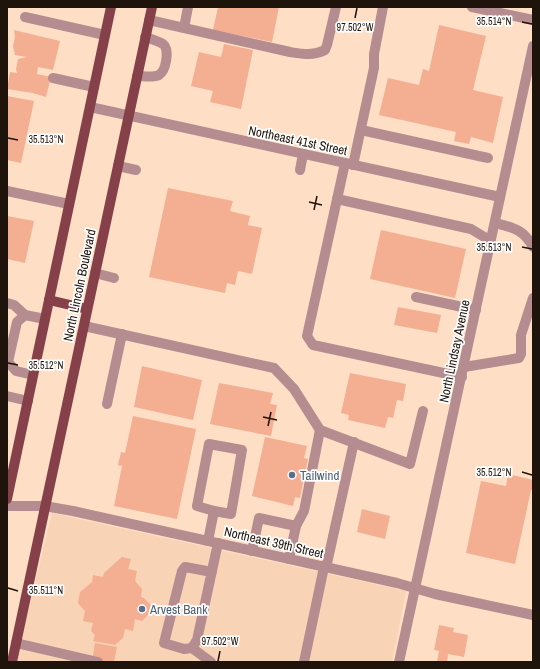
<svg xmlns="http://www.w3.org/2000/svg" width="540" height="669" font-family="'Archivo Narrow',sans-serif">
<style>
.built{fill:#f9d3b5}
.building{fill:#f4ae92}
.lines{fill:none;stroke-linecap:round;stroke-linejoin:round}
.minor{stroke:#b58c8f;stroke-width:10}
.major{stroke:#864049;stroke-width:10}
.ticks{fill:none;stroke:#1f140b;stroke-width:1.5}
.service-dot{fill:#5c6f8a;stroke:#fff;stroke-width:1.5}
.labels{text-anchor:middle;stroke-width:3.5;stroke-linejoin:round;paint-order:stroke}
.street-label{font-size:13px;fill:#1f140b;stroke:#fff}
.service-label{font-size:13px;fill:#4e5e75;stroke:#fff;text-anchor:start}
.ticks-label{font-size:10px;text-anchor:middle;fill:#1f140b;stroke:#fff;stroke-width:3.5;stroke-linejoin:round;paint-order:stroke}
</style>
<rect width="100%" height="100%" fill="#fedfc5"/>
<!-- built -->
<path class="built" d="M52 513 406 591 392 662H16Z"/>
<!-- building -->
<g class="building">
<path d="M218 7H279L272 42 213 30Z"/>
<path d="M439 25 486 36 473 90 503 97 493 143 471 137 469 144 454 141 456 132 379 115 388 78 419 85 423 69 429 71Z"/>
<path d="M14 30 60 41 53 70 38 67 37 74 51 77 46 97 33 93 7 89 10 72 17 73 16 69 18 59 27 57 15 55 13 46 15 37Z"/>
<path d="M224 44 253 50 241 109 210 102 213 91 191 86 199 52 221 57Z"/>
<path d="M7 96 34 101 21 163 7 160Z"/>
<path d="M168 188 233 201 230 211 250 216 248 225 262 228 252 274 238 271 235 285 227 283 225 293 149 277Z"/>
<path d="M7 216 34 221 25 263 7 259Z"/>
<path d="M381 230 466 249 455 298 370 279Z"/>
<path d="M398 307 441 315 437 333 394 325Z"/>
<path d="M142 366 202 380 193 420 134 407Z"/>
<path d="M350 373 406 384 403 401 397 400 393 418 388 417 385 428 348 420 349 415 341 413Z"/>
<path d="M219 383 273 393 270 404 277 405 271 436 210 424Z"/>
<path d="M133 416 196 429 177 519 114 506 122 466 118 465 121 452 125 453Z"/>
<path d="M265 437 307 446 304 458 308 459 300 498 295 497 293 506 252 496Z"/>
<path d="M508 474 533 480V490H531L515 564 466 553 481 481 506 486Z"/>
<path d="M362 509 390 516 385 539 357 532Z"/>
<path d="M122 557 131 559 128 569 137 571 135 581 142 589 141 597 144 598 151 605 148 615 142 621 135 619 133 631 125 629 123 638 115 645 93 641 95 635 91 631 93 623 83 621 85 611 78 603 80 592 92 582 93 575 103 577 104 573Z"/>
<path d="M439 625 454 628 453 632 468 635 464 657 448 654 447 662H437L439 651 434 650Z"/>
<path d="M95 643 117 647 114 662H92Z"/>
</g>
<g class="lines">
<!-- minor -->
<g class="minor">
<path d="M472 7 533 20"/>
<path d="M25 17 105 35"/>
<path d="M149 20 290 52C303 54 313 56 325 50L327 45 336 7"/>
<path d="M184 28 188 7"/>
<path d="M137 76C143 76 153 78 159 75 166 71 170 49 163 44 158 41 151 39 145 37"/>
<path d="M53 78 94 87"/>
<path d="M90 107 500 197"/>
<path d="M361 130 488 158"/>
<path d="M345 163 307 336 313 345 462 377"/>
<path d="M353 165 374 68V54L383 7"/>
<path d="M118 166 136 170"/>
<path d="M300 170 303 154"/>
<path d="M7 191 69 204"/>
<path d="M337 199 471 229 491 241"/>
<path d="M495 223C514 228 523 229 533 247"/>
<path d="M95 273 114 278"/>
<path d="M416 297 476 310"/>
<path d="M7 303 14 305 25 315 45 319"/>
<path d="M25 315 17 322 8 362 16 371 33 375"/>
<path d="M84 326 274 368 294 389 320 430 410 464 423 411"/>
<path d="M464 367 519 358 521 354V335L533 298"/>
<path d="M7 396 28 401"/>
<path d="M107 404 122 334"/>
<path d="M7 506H44L73 511 397 583 435 594 533 615"/>
<path d="M296 526 304 511 320 430"/>
<path d="M208 541 214 511 231 514 242 450 209 444 197 506 214 511"/>
<path d="M252 551 259 518 296 526 289 559"/>
<path d="M326 568 354 442"/>
<path d="M212 572 185 567 182 571 164 643 184 649 192 648 197 640 218 543"/>
<path d="M16 643 98 662"/>
<path d="M192 648 211 662"/>
<path d="M304 662 324 567"/>
<path d="M399 662 533 46"/>
</g>
<!-- major -->
<g class="major">
<path d="M49 300 87 309"/>
<path d="M7 499 111 7"/>
<path d="M12 662 152 7"/>
</g>
</g>
<!-- ticks -->
<path class="ticks" d="M355 18 357 8M522 22 532 24M8 138 18 140M309 202 322 205M314 210 317 196M522 247 532 249M8 363 18 365M263 417 277 420M268 426 271 412M522 472 532 475M8 588 18 591M218 661 220 651"/>
<!-- markers -->
<g class="service-dot">
<circle cx="292" cy="475" r="4"/>
<circle cx="142" cy="609" r="4"/>
</g>
<g class="labels">
<!-- street labels -->
<g class="street-label">
<text transform="translate(298 140) rotate(12)" y="5">Northeast 41st Street</text>
<text transform="translate(79 285) rotate(-78)" y="5">North Lincoln Boulevard</text>
<text transform="translate(454 351) rotate(-78)" y="5">North Lindsay Avenue</text>
<text transform="translate(274 542) rotate(13)" y="5">Northeast 39th Street</text>
</g>
<!-- service labels -->
<g class="service-label">
<text x="300" y="480">Tailwind</text>
<text x="150" y="614">Arvest Bank</text>
</g>
</g>
<g class="ticks-label">
<text x="494" y="25">35.514°N</text>
<text x="355" y="31">97.502°W</text>
<text x="46" y="143">35.513°N</text>
<text x="494" y="251">35.513°N</text>
<text x="46" y="369">35.512°N</text>
<text x="494" y="476">35.512°N</text>
<text x="46" y="594">35.511°N</text>
<text x="220" y="645">97.502°W</text>
</g>
<!-- border -->
<rect width="540" height="669" fill="none" stroke="#1f140b" stroke-width="16"/>
</svg>
